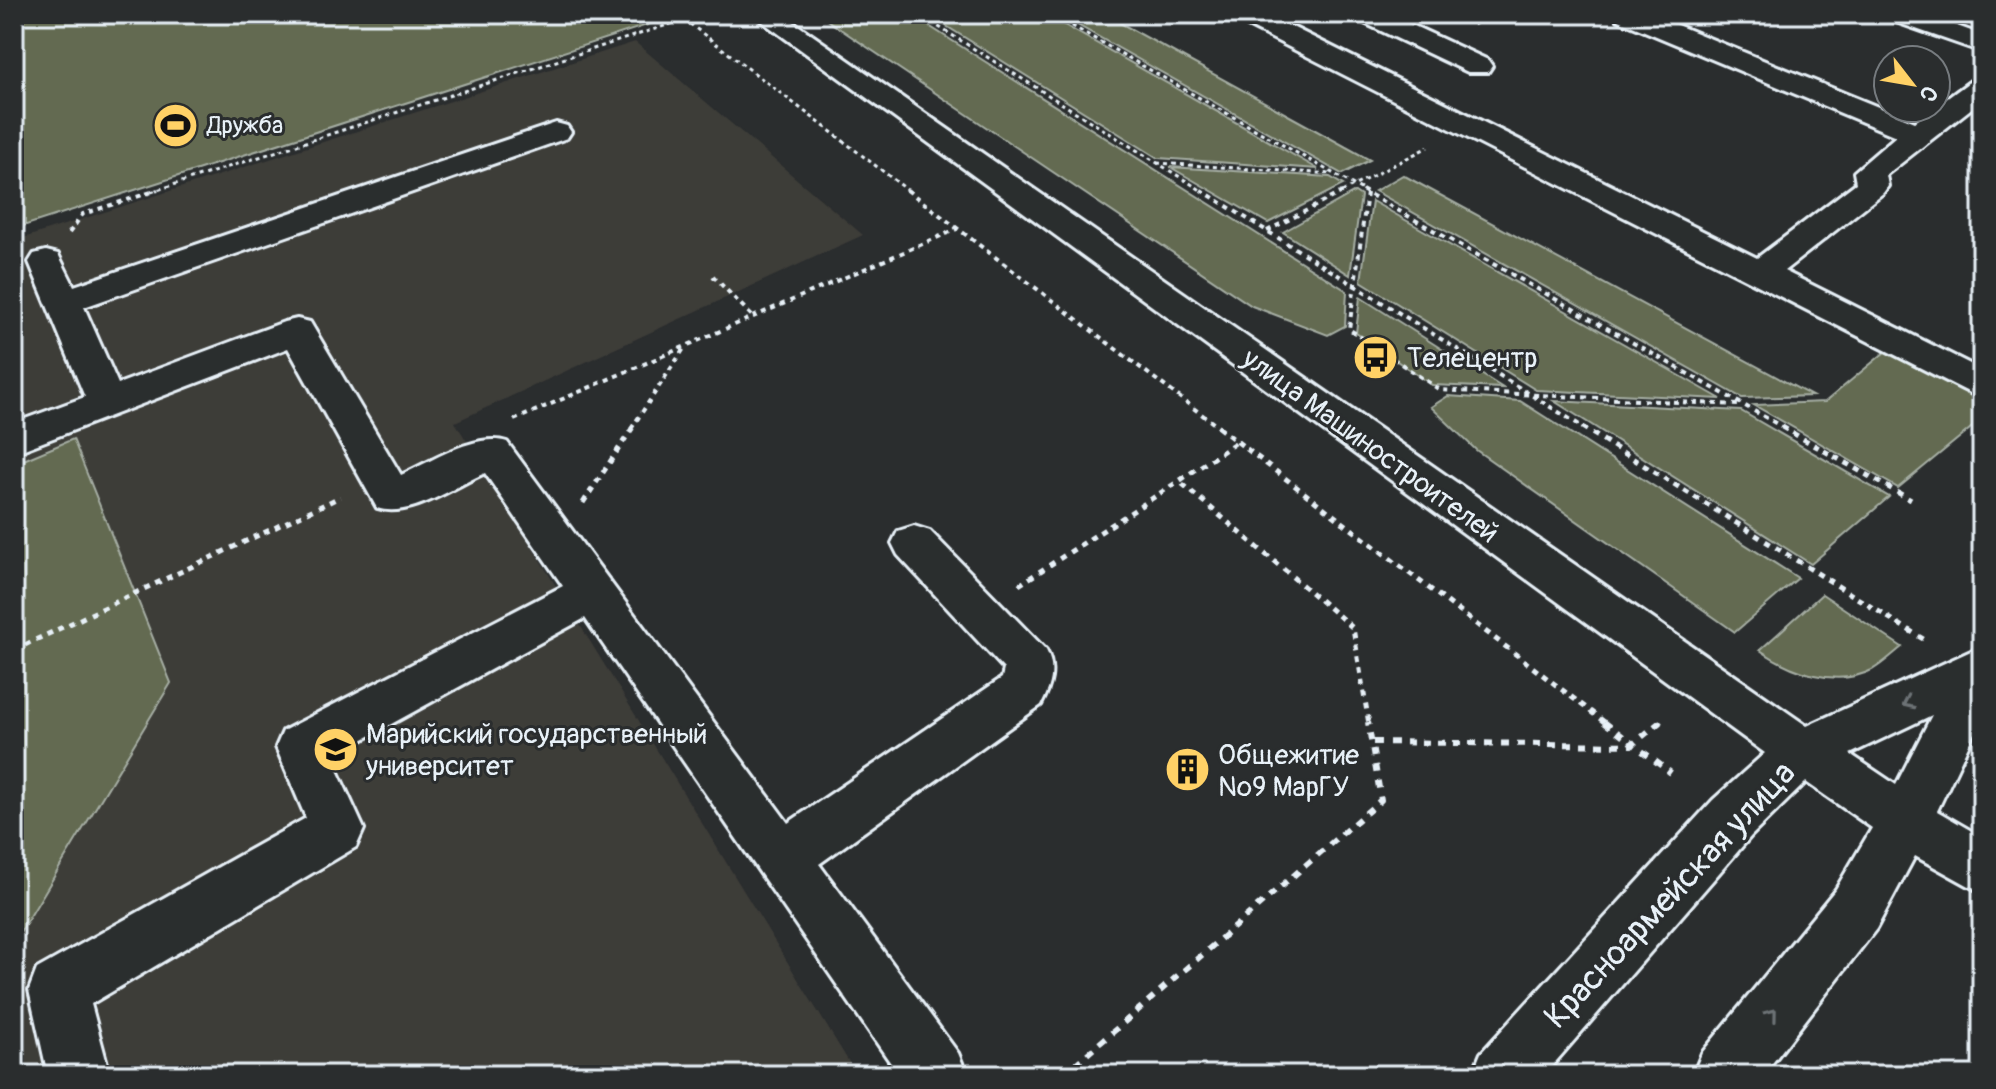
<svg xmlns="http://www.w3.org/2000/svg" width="1996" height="1089" font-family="Pangolin,sans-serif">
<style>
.built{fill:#3d3c38}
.green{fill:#636b51;stroke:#a6aea4;stroke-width:2}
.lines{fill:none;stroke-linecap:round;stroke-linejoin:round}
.minor-casing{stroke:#e8f1f8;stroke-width:6}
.major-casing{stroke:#e8f1f8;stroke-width:6}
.path-far3{stroke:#e8f1f8;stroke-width:3;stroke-dasharray:4 4;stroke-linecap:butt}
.path-far2{stroke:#e8f1f8;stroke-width:4;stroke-dasharray:5 5;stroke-linecap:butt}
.path-far1{stroke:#e8f1f8;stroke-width:5;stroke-dasharray:6 6;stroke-linecap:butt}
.path{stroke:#e8f1f8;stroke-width:6;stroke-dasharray:8 8;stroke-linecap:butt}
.minor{fill:#2a2d2e;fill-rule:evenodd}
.major{fill:#2a2d2e;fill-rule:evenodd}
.oneway{stroke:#6c7275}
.labels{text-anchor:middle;stroke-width:6;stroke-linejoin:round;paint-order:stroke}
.far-poi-label{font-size:24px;fill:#e8f1f8;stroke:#2a2d2e;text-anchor:start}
.poi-label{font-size:28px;fill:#e8f1f8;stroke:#2a2d2e;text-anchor:start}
.street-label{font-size:28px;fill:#e8f1f8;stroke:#2a2d2e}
.near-street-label{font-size:34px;fill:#e8f1f8;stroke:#2a2d2e}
</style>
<rect width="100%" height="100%" fill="#2a2d2e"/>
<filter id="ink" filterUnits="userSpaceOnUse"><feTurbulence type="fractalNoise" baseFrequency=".0125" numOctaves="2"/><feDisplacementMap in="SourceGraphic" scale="16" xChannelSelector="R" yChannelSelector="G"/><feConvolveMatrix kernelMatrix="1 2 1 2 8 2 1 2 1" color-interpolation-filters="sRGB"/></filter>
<g filter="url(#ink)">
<!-- built -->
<path class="built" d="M635 42 863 235 455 422 857 1075H14V241Z"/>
<!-- green -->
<g class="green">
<path d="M14 14H655L663 20 14 229Z"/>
<path d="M818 14H910L1347 291 1345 326 1328 335 1252 306Z"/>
<path d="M927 14H1045L1318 169 1158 158Z"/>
<path d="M1058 14H1120L1111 18 1370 160 1342 174Z"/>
<path d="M1170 167 1330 177 1343 185 1268 223Z"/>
<path d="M1403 175 1812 396 1742 398 1375 191Z"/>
<path d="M1355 192 1361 196 1350 275 1283 232Z"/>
<path d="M1372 201 1721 399 1536 390 1361 281Z"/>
<path d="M1360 297 1503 388 1432 385 1356 333Z"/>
<path d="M1891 347 1982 394V419L1898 488 1754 405 1825 402Z"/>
<path d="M1448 396 1520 401 1798 578 1735 632 1476 450 1431 407Z"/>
<path d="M1554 401 1741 411 1889 497 1811 564Z"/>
<path d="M73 439 171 683 14 943V464Z"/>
<path d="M1822 594 1902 647C1893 654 1883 664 1872 670 1836 688 1791 672 1760 650Z"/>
</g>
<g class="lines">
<defs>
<g id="minor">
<path d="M1232 14H1266L1757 258 1856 183 1854 172 1896 136 1618 20 1614 14H1650L1915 122 1972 80 1982 77V100L1886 175 1888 186 1883 193 1784 271 1982 370V399L1236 20Z"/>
<path d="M1354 14H1388L1488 60 1492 66 1488 72H1468L1358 20Z"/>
<path d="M1886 14H1924L1982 35V52L1890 20Z"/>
<path d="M556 123 567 126 571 132 567 138 84 307 118 384 284 322 297 319 310 322 401 475C431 462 475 432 507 442L788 823 1002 678 1004 669 898 555 892 543 898 531 914 526 930 531 1046 650C1056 669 1051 686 1041 705L819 864 958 1053 967 1075H899L585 618 331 757 364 829 356 847 91 1004 110 1075H48L29 990 37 969 306 818 276 747 283 731 563 586 485 473C455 486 410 519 377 508L288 348 14 453V423L85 397 29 262 34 254 46 251 58 254 74 286Z"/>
</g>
<path id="major" d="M752 14H782L1807 726 1982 646V716L1937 811 1982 837V893L1915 856 1876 929 1763 1075H1693L1702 1053 1836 889 1872 828 1806 782 1751 836 1544 1075H1472L1481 1053 1713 800 1765 753ZM1932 715 1896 785 1850 754Z"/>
</defs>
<!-- minor casing -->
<use href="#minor" class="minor-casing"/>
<!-- major casing -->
<use href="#major" class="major-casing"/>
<!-- path-far3 -->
<g class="path-far3">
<path d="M677 14 910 192"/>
<path d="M918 14 1204 192"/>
<path d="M1051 14 1366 192"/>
<path d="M1473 25 1493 14"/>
<path d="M1157 163 1331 174"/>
<path d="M151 192 683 20"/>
<path d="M1342 192 1428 147"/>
</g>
<!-- path-far2 -->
<g class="path-far2">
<path d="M907 190 1221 429"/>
<path d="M1201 190 1586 429"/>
<path d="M1362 190 1786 429"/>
<path d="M1367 193 1349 329 1440 390 1740 405"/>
<path d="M1267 231 1346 190"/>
<path d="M69 233 83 214 158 190"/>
<path d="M713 276 753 317"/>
<path d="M514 420 957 229"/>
<path d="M631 429 685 347"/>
</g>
<!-- path-far1 -->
<g class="path-far1">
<path d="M1218 427 1607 724"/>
<path d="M1582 427 1928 642"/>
<path d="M1782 427 1911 500"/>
<path d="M1235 443 1179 481 1353 628 1369 724"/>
<path d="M583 503 633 427"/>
<path d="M1019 585 1179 481"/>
<path d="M14 650 340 497"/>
<path d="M1658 724 1661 721"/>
</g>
<!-- path -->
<g class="path">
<path d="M1604 722 1671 773"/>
<path d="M1373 742 1632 745 1660 722"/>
<path d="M1063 1075 1381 800 1368 722"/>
</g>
<!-- minor -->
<use href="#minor" class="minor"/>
<!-- major -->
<use href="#major" class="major"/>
</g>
<!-- one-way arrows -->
<defs><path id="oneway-chevron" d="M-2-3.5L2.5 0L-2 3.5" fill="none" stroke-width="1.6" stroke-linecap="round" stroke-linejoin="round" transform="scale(2)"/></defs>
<g class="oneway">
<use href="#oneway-chevron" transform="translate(1908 703) rotate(155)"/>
<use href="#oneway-chevron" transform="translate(1772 1014) rotate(-51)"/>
</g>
</g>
<!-- icons -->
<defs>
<symbol id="stadium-disc" viewBox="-11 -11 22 22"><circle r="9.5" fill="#ffd166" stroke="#2a2d2e"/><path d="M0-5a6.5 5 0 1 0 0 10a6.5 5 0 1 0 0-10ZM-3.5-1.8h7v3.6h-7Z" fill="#111"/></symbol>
<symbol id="bus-disc" viewBox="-11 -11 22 22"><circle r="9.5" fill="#ffd166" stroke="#2a2d2e"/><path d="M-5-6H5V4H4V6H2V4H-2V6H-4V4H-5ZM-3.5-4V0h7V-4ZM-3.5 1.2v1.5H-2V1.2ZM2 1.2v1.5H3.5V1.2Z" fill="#111"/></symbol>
<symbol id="university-disc" viewBox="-11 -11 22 22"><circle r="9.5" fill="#ffd166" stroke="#2a2d2e"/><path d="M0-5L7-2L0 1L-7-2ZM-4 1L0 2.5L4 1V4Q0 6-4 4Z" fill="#111"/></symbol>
<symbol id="building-disc" viewBox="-11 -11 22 22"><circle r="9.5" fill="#ffd166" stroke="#2a2d2e"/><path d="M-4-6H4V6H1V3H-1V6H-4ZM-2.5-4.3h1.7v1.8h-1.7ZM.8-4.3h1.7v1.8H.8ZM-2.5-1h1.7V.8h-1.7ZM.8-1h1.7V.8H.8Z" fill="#111"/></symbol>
</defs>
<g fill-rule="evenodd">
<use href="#stadium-disc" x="150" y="100" width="51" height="51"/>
<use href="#bus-disc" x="1350" y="332" width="51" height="51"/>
<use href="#university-disc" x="310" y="724" width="51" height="51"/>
<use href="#building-disc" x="1162" y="744" width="51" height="51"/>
</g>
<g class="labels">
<!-- far-poi labels -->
<g class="far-poi-label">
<text x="207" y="133">Дружба</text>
</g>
<!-- poi labels -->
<g class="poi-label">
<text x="1407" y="367">Телецентр</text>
<text x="366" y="743">Марийский государственный<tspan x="366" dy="32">университет</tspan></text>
<text x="1218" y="764">Общежитие<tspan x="1218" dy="32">№9 МарГУ</tspan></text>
</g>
<!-- street labels -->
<g class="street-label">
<text transform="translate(1371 445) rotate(36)" y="10">улица Машиностроителей</text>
</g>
<!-- near-street labels -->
<g class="near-street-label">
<text transform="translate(1669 894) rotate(-47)" y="12">Красноармейская улица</text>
</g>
</g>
<!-- margin -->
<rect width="1996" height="1089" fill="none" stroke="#2a2d2e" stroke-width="48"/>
<rect x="24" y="24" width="1948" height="1041" fill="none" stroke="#e8f1f8" stroke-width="3" filter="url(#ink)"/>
<!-- north arrow -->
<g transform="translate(1912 84) rotate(121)"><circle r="38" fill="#2a2d2e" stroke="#767b7f" stroke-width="2"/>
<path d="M0-6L14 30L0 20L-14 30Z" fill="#ffd166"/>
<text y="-12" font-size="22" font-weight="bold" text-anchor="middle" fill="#e8f1f8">С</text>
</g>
</svg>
